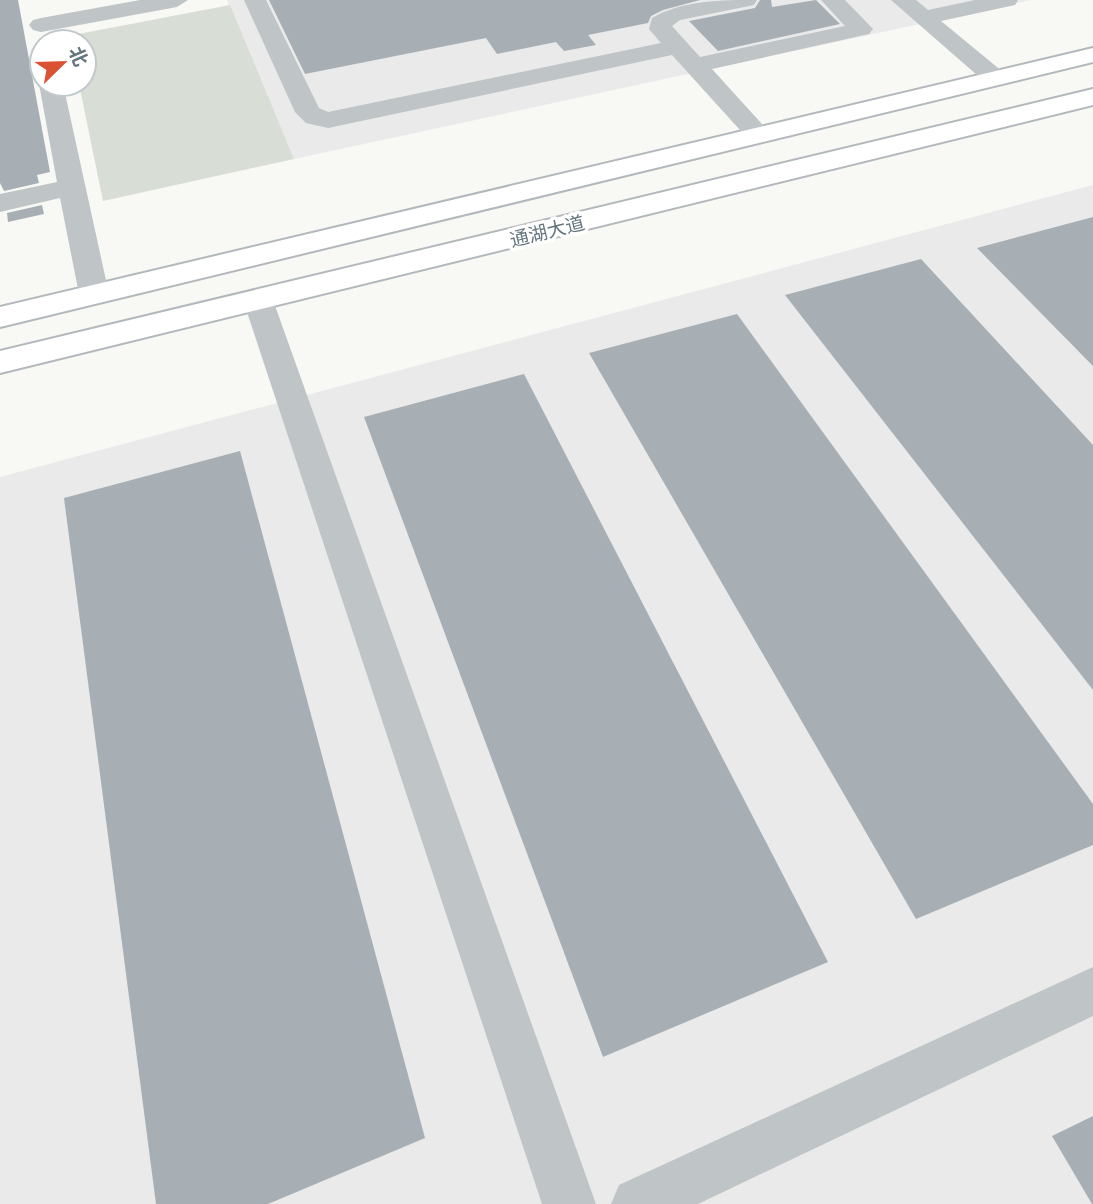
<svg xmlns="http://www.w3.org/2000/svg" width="1093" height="1204" font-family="'Varela Round','Noto Sans SC',sans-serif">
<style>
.built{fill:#e9eae9}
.green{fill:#d8ddd5}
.building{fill:#a7afb5}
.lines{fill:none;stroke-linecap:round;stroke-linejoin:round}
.major-casing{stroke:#b3b8bc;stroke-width:4}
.minor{fill:#bfc4c7;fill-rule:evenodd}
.major{fill:#fff;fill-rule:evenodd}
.labels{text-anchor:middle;stroke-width:7;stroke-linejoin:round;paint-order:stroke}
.far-street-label{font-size:19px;fill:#65757f;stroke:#fff}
</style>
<rect width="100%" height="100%" fill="#f8f8f5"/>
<!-- built -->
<g class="built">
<path d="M227 0H1031L294 159Z"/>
<path d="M1093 185V1204H0V477Z"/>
</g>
<!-- green -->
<path class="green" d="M230 5 294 159 103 201 79 84H84V42H70L68 36Z"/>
<!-- building -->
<g class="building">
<path d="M0 0H18L50 172 37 175 39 183 4 191 0 183Z"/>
<path d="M269 0H700L663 10 651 16 648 23 588 35 596 45 564 51 556 42 497 54 486 38 305 74Z"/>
<path d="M760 0H771L772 7 816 0 840 24 718 51 689 21 755 8Z"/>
<path d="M42 205 44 214 8 222 7 213Z"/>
<path d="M1093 217V366L977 248Z"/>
<path d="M921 259 1093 445V690L785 295Z"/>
<path d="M737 314 1093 804V845L916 919 589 353Z"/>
<path d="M524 374 828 962 603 1057 364 417Z"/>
<path d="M240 451 425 1138 268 1204H156L64 498Z"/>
<path d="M1093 1116V1204H1092L1052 1136Z"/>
</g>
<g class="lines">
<defs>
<g id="major">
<path d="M1093 48V62L0 327V307Z"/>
<path d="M1093 89V105L0 373V351Z"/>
</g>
</defs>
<!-- major casing -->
<use href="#major" class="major-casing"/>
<!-- minor -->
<g class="minor">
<path d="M140 0H188L177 7 41 32 33 30 29 25 33 20 41 18Z"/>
<path d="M244 0H266L319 108 328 112 661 43 649 29 652 18C683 0 722 0 757 0L754 5 680 20 672 26 700 57 845 26 821 0H845L873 29 869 34 712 69 771 134 767 140H749L672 55 328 128 306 123 295 112Z"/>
<path d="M891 0H916L928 10 975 0H1018L1015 5 941 21 1003 72 1006 77 1003 82H985Z"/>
<path d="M42 79V84H63L109 294 105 301 94 304 83 301 79 294 60 198 0 212V194L57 182 39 84Z"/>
<path d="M258 290 269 293 273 300 596 1204H542L243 300 247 293Z"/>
<path d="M1093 967V1016L698 1204H611L619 1185Z"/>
</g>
<!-- major -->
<use href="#major" class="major"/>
</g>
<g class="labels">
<!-- far-street labels -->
<g class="far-street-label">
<text transform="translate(547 231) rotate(-14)" y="7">通湖大道</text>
</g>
</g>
<!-- north arrow -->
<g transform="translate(63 63) rotate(67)"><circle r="33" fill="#ffffff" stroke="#c1c8cc" stroke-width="2"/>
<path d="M0-5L12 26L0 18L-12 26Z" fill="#db5133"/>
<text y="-10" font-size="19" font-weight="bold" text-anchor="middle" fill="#65757f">北</text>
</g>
</svg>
